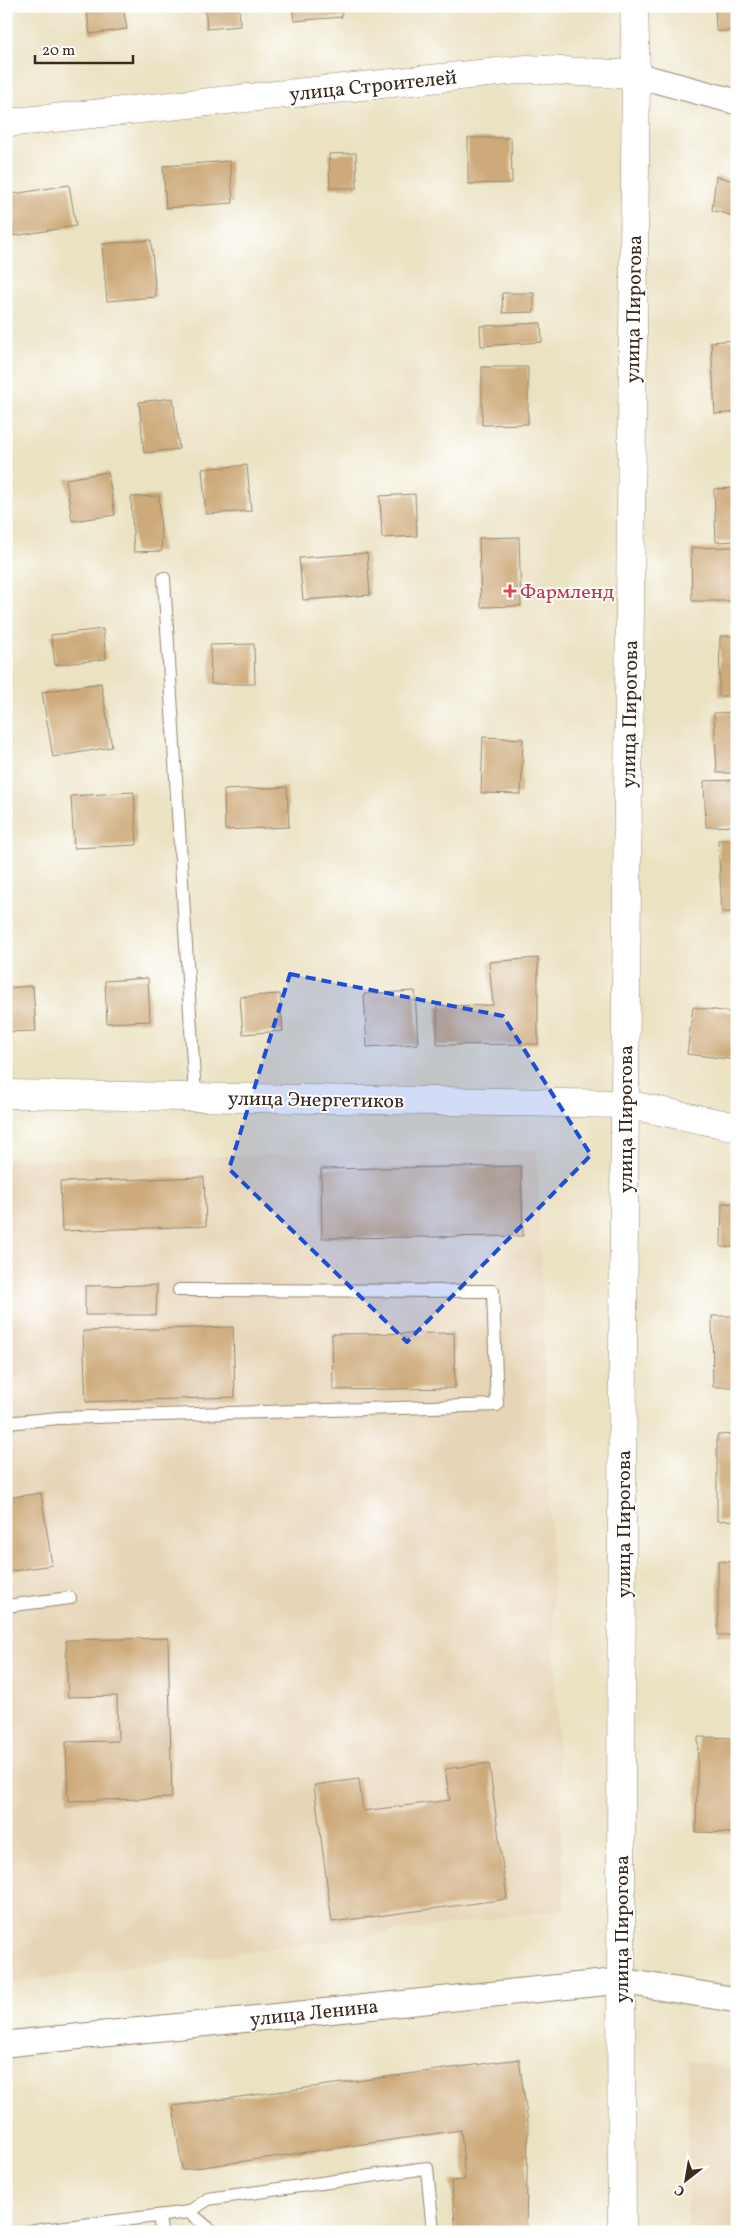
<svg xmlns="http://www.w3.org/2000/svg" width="743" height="2238" font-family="Vollkorn,serif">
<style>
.built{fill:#e7d5b7}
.building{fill:#ceaa7a}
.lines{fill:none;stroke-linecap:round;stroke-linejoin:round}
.service-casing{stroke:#938670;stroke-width:14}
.minor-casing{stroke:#938670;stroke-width:27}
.tertiary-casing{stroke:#938670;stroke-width:29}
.service{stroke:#fff;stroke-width:12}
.minor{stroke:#fff;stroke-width:25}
.tertiary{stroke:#fff;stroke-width:28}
.marked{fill:#1d4ed8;fill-opacity:0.2;stroke:#1d4ed8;stroke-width:4;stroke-dasharray:10 6;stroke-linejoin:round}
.health-dot{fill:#e0444e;stroke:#fff;stroke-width:2}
.labels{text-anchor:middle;stroke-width:4;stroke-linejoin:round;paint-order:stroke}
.street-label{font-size:20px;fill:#3b2a1e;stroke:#fff}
.health-label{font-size:20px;fill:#be3a42;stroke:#fff;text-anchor:start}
</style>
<rect width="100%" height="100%" fill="#fff"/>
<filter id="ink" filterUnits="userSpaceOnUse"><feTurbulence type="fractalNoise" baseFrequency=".02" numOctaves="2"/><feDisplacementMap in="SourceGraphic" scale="10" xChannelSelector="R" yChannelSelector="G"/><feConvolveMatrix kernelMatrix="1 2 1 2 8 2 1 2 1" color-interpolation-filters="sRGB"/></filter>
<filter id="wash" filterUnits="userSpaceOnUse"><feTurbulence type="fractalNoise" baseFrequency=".0096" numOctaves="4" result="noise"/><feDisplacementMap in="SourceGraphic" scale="20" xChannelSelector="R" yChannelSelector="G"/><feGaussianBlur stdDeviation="1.12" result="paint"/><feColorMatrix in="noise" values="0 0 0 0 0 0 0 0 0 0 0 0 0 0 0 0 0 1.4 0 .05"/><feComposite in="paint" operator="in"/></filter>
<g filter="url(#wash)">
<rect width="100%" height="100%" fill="#ebe2c2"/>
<!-- built -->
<g class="built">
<path d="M537 1150 564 1909 6 1984V1160Z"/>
<path d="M688 2060 737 2071V2232H687Z"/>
</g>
<g id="blocks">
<!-- building -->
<g class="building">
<path d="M86 6H123L127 29 90 34Z"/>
<path d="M205 6H239L240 26 207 29Z"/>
<path d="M292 6H341L342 17 294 21Z"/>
<path d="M715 6H737V31H716Z"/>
<path d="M468 138H511L512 183 468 184Z"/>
<path d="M356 153 357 188H330L329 154Z"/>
<path d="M230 161 233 203 166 208 163 166Z"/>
<path d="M716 176 737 182V217L712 210Z"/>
<path d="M69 185 76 226 14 236 7 195Z"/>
<path d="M151 240 156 297 107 301 102 244Z"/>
<path d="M502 293H534V312L503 313Z"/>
<path d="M541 323 542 342 481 346 480 326Z"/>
<path d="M737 340V412L715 414 711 342Z"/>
<path d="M482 367H528V424L482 425Z"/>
<path d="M173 398 179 449 144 453 139 402Z"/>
<path d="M247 465 251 511 206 514 202 469Z"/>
<path d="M108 472 115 515 72 521 66 479Z"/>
<path d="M737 488V541L716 542 714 489Z"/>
<path d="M415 494 417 536 382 538 380 496Z"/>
<path d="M159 496 162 551 134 552 131 497Z"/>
<path d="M519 537 521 606 481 607 479 538Z"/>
<path d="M737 547V601H692L691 548Z"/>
<path d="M367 553 370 595 303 600 299 558Z"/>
<path d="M103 629 106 659 55 665 51 635Z"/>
<path d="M720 636H737V696H719Z"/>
<path d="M254 644 255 684H211L210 645Z"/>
<path d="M101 683 112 747 53 757 42 692Z"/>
<path d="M737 712V773H717L714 713Z"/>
<path d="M483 737 523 739 521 794 481 793Z"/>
<path d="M737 780V826L706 827 704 781Z"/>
<path d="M287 787 289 827 225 830 224 790Z"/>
<path d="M134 792 137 845 74 848 71 796Z"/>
<path d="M718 840H737V912H722Z"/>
<path d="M538 958V1044L437 1045V1006L493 1005 489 962Z"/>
<path d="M148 978 150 1021 107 1023 105 981Z"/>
<path d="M33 986 36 1031 6 1032V988Z"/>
<path d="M415 991 418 1044 367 1047 364 994Z"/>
<path d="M280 994 283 1031 243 1034 240 997Z"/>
<path d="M693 1007 737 1013V1060L687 1054Z"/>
<path d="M521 1166 523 1236 322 1238 321 1169Z"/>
<path d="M204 1177 206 1226 62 1231 60 1182Z"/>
<path d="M722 1203 737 1204V1247H721Z"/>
<path d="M157 1285 156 1315H85V1286Z"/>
<path d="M712 1316H737V1387H713Z"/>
<path d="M233 1327 235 1397 86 1402 83 1331Z"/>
<path d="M454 1333 455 1388 333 1390 332 1334Z"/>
<path d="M737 1434V1520L717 1521V1435Z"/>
<path d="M41 1493 52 1565 6 1572V1498Z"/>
<path d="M718 1561 737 1562V1635H718Z"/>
<path d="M168 1638 172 1798 68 1801 66 1742 118 1741 117 1696 68 1697 66 1640Z"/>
<path d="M698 1737 737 1738V1833L696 1832Z"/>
<path d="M489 1763 507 1899 332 1922 314 1785 359 1779 363 1811 450 1800 445 1769Z"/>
<path d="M519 2059 528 2123 526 2232H456L451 2181 465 2180 461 2130 182 2170 173 2106Z"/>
</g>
</g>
</g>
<g filter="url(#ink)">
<use href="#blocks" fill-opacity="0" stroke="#938670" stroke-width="1"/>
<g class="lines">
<defs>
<g id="service">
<path d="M164 578 195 1096"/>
<path d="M6 1423 59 1418 497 1405 493 1291 179 1290"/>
<path d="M6 1606 70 1598"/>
<path d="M189 2212 208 2199 427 2168 433 2232"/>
<path d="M159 2216 161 2232"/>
<path d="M25 2232 189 2212 213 2232"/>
</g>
<g id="minor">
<path d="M636 75 737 102"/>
<path d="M6 2044 621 1981 737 2000"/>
</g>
<g id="tertiary">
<path d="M6 123 527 69 636 75"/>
<path d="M6 1094 625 1104 737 1127"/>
<path d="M622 2232C618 1513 628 794 636 75L634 6"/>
</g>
</defs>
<!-- service casing -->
<use href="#service" class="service-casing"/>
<!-- minor casing -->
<use href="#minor" class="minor-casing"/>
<!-- tertiary casing -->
<use href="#tertiary" class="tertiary-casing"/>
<!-- service -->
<use href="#service" class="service"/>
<!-- minor -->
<use href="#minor" class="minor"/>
<!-- tertiary -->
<use href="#tertiary" class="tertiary"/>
</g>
</g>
<!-- marked area -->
<path class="marked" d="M290 974 503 1016 591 1155 407 1342 229 1169Z"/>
<!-- markers -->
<path class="health-dot" d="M507.5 583.5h5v5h5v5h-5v5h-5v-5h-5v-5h5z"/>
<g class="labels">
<!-- street labels -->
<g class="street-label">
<text transform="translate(373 85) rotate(-6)" y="7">улица Строителей</text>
<text transform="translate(633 309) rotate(-89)" y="7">улица Пирогова</text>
<text transform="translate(629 714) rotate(-89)" y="7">улица Пирогова</text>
<text transform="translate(316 1099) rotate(1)" y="7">улица Энергетиков</text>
<text transform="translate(625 1119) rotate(-90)" y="7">улица Пирогова</text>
<text transform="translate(623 1524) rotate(-90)" y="7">улица Пирогова</text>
<text transform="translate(621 1929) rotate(-90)" y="7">улица Пирогова</text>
<text transform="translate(314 2012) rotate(-6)" y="7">улица Ленина</text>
</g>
<!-- health labels -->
<g class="health-label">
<text x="520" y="598">Фармленд</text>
</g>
</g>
<!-- margin -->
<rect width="743" height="2238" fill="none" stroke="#fff" stroke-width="25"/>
<!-- north arrow -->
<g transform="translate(686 2180) rotate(211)" stroke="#ffffff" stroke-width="4" paint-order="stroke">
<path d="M0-4L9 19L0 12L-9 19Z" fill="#3b2a1e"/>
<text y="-8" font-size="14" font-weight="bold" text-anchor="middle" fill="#3b2a1e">С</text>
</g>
<!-- scale -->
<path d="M35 55v8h98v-8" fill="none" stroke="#3b2a1e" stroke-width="2.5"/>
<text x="42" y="55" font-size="15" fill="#3b2a1e" stroke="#ffffff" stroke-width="4" paint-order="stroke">20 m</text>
</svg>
